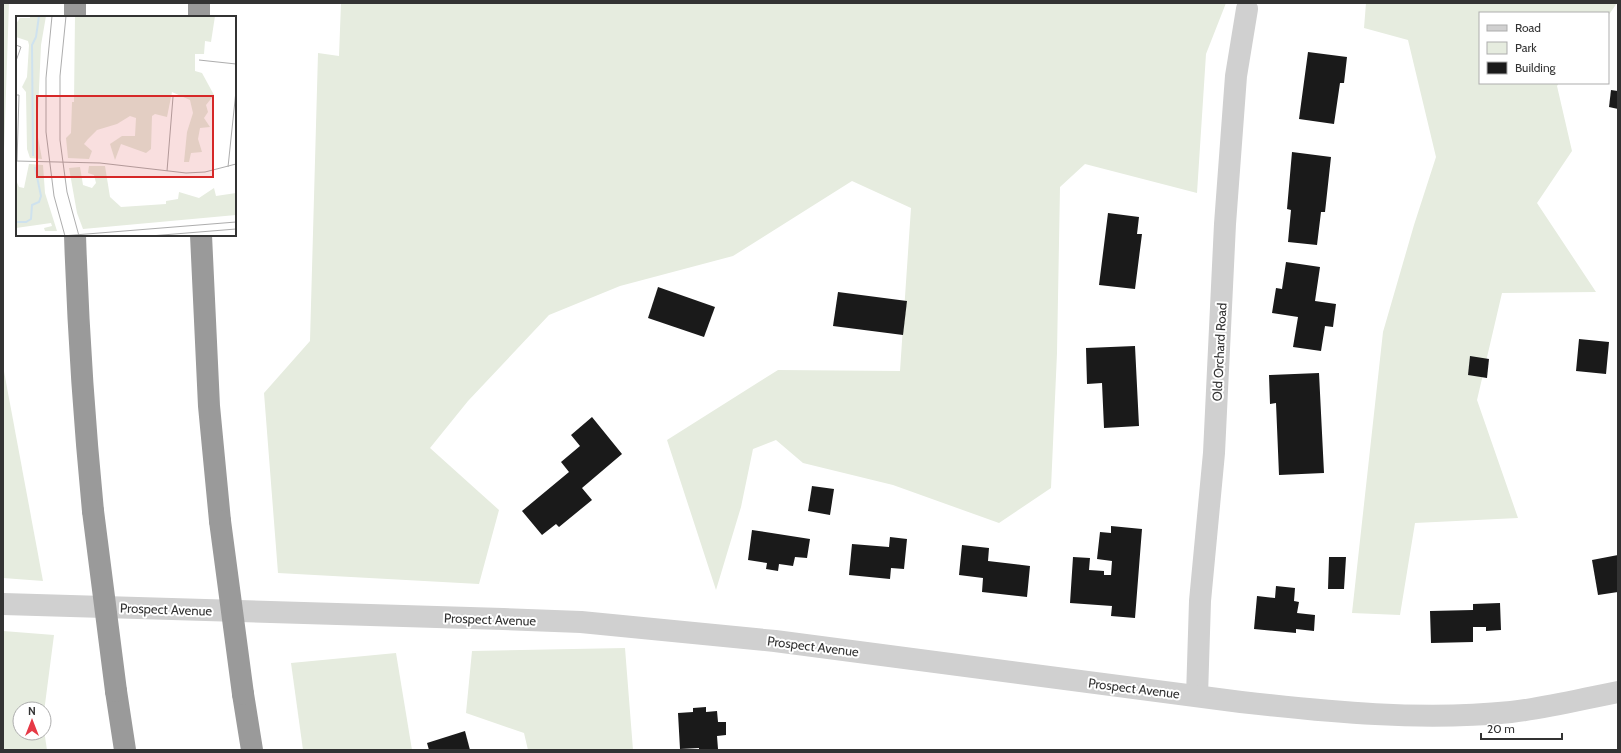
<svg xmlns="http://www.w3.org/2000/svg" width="1621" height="753" font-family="Cabin,sans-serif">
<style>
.green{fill:#e6ecdf}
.building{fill:#1a1a1a}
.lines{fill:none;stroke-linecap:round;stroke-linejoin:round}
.minor{stroke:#d0d0d0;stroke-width:22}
.tertiary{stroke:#d0d0d0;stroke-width:22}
.motorway{stroke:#9a9a9a;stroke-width:22}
.motorway-bridge{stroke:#9a9a9a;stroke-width:22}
.labels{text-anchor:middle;stroke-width:4;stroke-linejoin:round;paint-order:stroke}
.street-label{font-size:13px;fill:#333;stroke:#fff}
.inset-river{fill:none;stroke:#cfe2ee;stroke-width:2}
.inset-road{fill:none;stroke:#adadad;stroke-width:1}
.view{fill:#d62828;fill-opacity:0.15;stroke:#d62828;stroke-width:2}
.inset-edge{fill:none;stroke:#333;stroke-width:2}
</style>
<rect width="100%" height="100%" fill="#fff"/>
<!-- green -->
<g class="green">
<path d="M3 3H9L3 180Z"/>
<path d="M341 3H1226L1206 54 1197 193 1085 164 1060 187 1057 353 1051 488 999 523 893 485 803 463 776 440 753 449 741 507 716 590 667 440 778 370 900 371 911 208 852 181 733 256 620 286 549 315 468 401 430 448 499 510 479 584 278 573 264 393 310 341 318 53 339 56Z"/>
<path d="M1366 3H1617L1608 16V13H1480V83H1559L1557 86 1572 151 1537 203 1596 292 1502 293 1477 400 1518 518 1415 523 1400 615 1352 613 1383 332 1414 225 1436 157 1408 40 1364 28Z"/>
<path d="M3 366 43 581 3 578Z"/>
<path d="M3 631 54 635 44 712V709H20V733H44V730L47 750H3Z"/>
<path d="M625 648 633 750H528L524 733 466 713 472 651Z"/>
<path d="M396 653 412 750H303L291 663Z"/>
</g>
<!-- building -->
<g class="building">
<path d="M1308 52 1347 57 1344 83H1340L1334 124 1299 119Z"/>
<path d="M1611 90 1618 91V109L1609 107Z"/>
<path d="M1292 152 1331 157 1325 212H1321L1317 245 1288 242 1291 210 1287 209Z"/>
<path d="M1108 213 1139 217 1137 234H1142L1135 289 1099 285Z"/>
<path d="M1286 262 1320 267 1315 301 1336 304 1333 327 1325 326 1321 351 1293 347 1298 317 1272 313 1276 288 1282 289Z"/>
<path d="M658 287 715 307 704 337 648 318Z"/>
<path d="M838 292 907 301 903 335 833 326Z"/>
<path d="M1579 339 1609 342 1606 374 1576 371Z"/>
<path d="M1135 346 1139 426 1104 428 1102 383 1087 384 1086 348Z"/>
<path d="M1470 356 1489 359 1487 378 1468 375Z"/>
<path d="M1319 373 1324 473 1279 475 1276 403 1270 404 1269 375Z"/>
<path d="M592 417 622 454 582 488 592 500 559 527 556 524 542 535 522 511 569 472 561 462 580 446 571 435Z"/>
<path d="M812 486 834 489 830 515 808 511Z"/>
<path d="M1111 526 1142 529 1135 618 1111 616 1112 606 1070 603 1073 557 1090 558 1089 570 1104 571V575H1111L1112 561 1097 559 1100 532 1111 533Z"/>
<path d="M752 530 810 539 807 558 795 557 793 566 779 564 778 571 766 569 767 563 748 560Z"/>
<path d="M890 537 907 539 904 569 891 568 890 579 849 575 852 544 889 547Z"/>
<path d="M962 545 989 548 988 561 1030 566 1027 597 982 592 983 578 959 575Z"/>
<path d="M1618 555V592L1598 595 1592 560Z"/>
<path d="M1329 557H1346L1344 589H1328Z"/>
<path d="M1276 586 1295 588 1294 601 1299 602 1297 613 1315 615 1314 631 1296 629V633L1254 629 1257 596 1275 598Z"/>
<path d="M1500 603 1501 630 1486 631V627H1473V642L1431 643 1430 611 1473 610V604Z"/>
<path d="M706 707V712L717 711 718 722H726V735L717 736 718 749 712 750H699V748L680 749 678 713 693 712V708Z"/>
<path d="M465 731 470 750H429L427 743Z"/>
</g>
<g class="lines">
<!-- minor -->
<path class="minor" d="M1197 696 1200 601 1214 453 1225 224 1236 76 1247 9"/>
<!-- tertiary -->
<path class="tertiary" d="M3 604 503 619 581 622 775 641 1241 702C1330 712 1421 721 1511 712 1547 708 1582 699 1618 692"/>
<!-- motorway -->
<g class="motorway">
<path d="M75 17V3"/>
<path d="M199 17V3"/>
<path d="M75 235C78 327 84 419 93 511"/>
<path d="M201 235 209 406 220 521"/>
<path d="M116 691 125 750"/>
<path d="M243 694 252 750"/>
</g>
<!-- motorway-bridge -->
<g class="motorway-bridge">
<path d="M93 511 116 691"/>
<path d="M220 521 243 694"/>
</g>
</g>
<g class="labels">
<!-- street labels -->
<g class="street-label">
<text transform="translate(1219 352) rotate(-87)" y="5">Old Orchard Road</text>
<text transform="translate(166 609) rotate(2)" y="5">Prospect Avenue</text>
<text transform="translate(490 619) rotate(2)" y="5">Prospect Avenue</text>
<text transform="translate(813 646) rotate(7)" y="5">Prospect Avenue</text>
<text transform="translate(1134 688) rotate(7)" y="5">Prospect Avenue</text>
</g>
</g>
<!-- overview -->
<g transform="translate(16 16)">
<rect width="220" height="220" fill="#fff"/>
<path d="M14 0H30L25 29 21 116 26 143 14 142 11 133 10 76 6 71 11 61 13 29 12 25 0 21V8L4 2H14ZM59 0H199L195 26 189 25 188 38H179V55L186 57 198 79 190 89 192 96 188 102 194 111 184 112 182 123 186 136 175 137 173 146H168L171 116 177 97 174 84 156 76 151 101 139 98 136 100 135 133 130 137 105 128 99 144 94 128 106 120H119L120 102 114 100 101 108 81 114 72 123 68 128 76 135 73 143 52 142 50 122 55 117 56 86H58ZM13 148 27 149 29 177 41 215H29L28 212 36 210 35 207 0 212V164L3 171 8 172ZM73 150H89L94 181 105 191 150 188V185L162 183 163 176 183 182 198 172 200 180 220 177V199L67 213 61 197 53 152 64 151 67 169 76 172 80 167 78 159 72 157Z" fill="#e6ecdf"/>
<path class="inset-river" d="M17 140 16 29 20 21 23 0M0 206H10L15 203 16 189 23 186 25 180 19 151"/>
<path class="inset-road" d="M36 0 30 62V116L38 180 49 220M50 0 44 60V124L51 176 63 220M0 29 5 31 0 45M183 44 220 48M0 79H3L1 145M0 145 84 147 170 157 189 156 220 148M212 151 220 75M151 155 157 81M46 220 220 206M134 220 220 213"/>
<path class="view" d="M21 80H197V161H21Z"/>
<rect width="220" height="220" class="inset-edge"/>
</g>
<!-- border -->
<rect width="1621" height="753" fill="none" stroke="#333333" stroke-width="8"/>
<!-- legend -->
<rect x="1479" y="12" width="130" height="72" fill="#ffffff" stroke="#adadad"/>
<rect x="1487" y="25" width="20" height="6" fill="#d0d0d0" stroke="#adadad"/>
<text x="1515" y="32" font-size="12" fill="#333333">Road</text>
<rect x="1487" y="42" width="20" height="12" fill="#e6ecdf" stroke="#adadad"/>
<text x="1515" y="52" font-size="12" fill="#333333">Park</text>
<rect x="1487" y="62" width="20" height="12" fill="#1a1a1a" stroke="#adadad"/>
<text x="1515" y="72" font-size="12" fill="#333333">Building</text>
<!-- north arrow -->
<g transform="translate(32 721)"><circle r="19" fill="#ffffff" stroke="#adadad"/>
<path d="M0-3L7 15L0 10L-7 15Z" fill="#e63946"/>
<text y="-6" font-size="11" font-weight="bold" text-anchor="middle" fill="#333333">N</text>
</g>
<!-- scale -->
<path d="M1481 733v6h81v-6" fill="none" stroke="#333333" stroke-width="2"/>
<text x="1487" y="733" font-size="12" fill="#333333" stroke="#ffffff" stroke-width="3" paint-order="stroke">20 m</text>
</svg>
